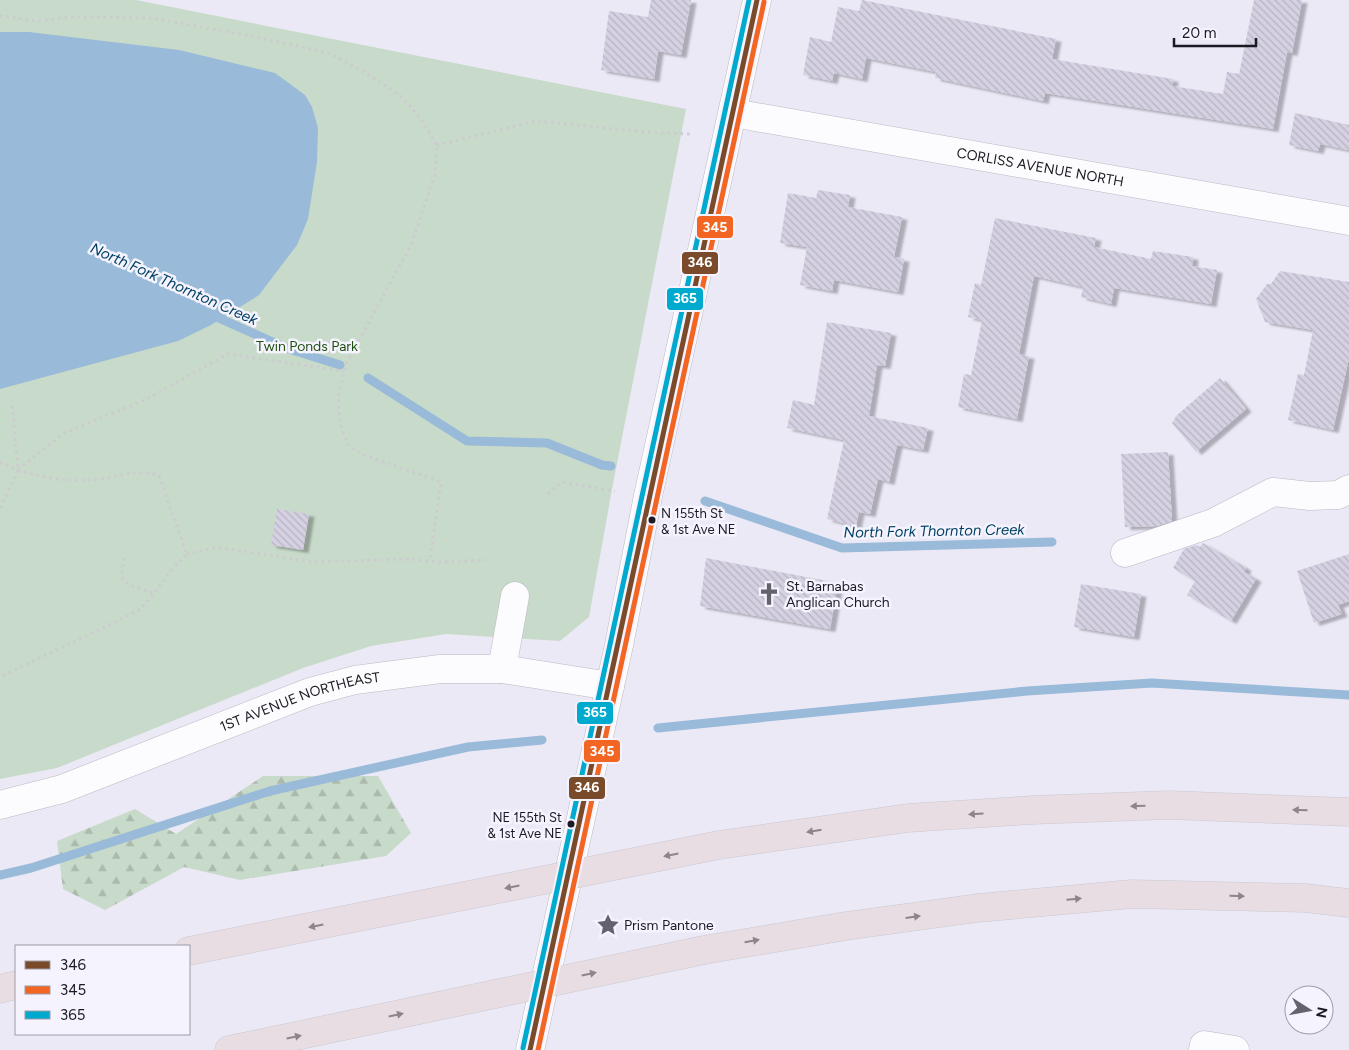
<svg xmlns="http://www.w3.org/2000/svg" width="1349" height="1050" font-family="Figtree,sans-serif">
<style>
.forest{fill:url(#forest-firs)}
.park{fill:#c8dac9}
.water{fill:#99bad8}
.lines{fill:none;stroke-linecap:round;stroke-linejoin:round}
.stream{stroke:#99bad8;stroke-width:9}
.building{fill:url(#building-back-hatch);filter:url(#shadow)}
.minor-casing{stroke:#bab8c2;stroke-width:29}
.highway-casing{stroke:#cac9d0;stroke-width:29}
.path{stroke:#cccbd0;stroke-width:3;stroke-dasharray:2.5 4;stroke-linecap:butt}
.minor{stroke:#fcfcfe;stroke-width:28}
.highway{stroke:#e8dde2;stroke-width:28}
.highway-bridge-casing{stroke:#cac9d0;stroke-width:29;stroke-linecap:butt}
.highway-bridge{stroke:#e8dde2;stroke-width:28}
.bus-1-casing{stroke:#f5f3fd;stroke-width:9}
.bus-2-casing{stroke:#f5f3fd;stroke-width:9}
.bus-3-casing{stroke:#f5f3fd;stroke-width:9}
.bus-1{stroke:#7a4b2a;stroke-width:5}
.bus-2{stroke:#f26522;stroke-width:5}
.bus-3{stroke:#00a9ce;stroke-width:5}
.oneway{fill:#8c858c}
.bus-dot{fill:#1b1922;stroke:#f5f3fd;stroke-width:2}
.labels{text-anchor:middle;stroke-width:5;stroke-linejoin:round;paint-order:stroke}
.bus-label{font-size:13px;fill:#1b1922;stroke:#f5f3fd;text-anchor:start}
.street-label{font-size:14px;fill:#1b1922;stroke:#f5f3fd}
.park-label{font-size:14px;fill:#1f5013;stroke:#f5f3fd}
.poi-label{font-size:14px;fill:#1b1922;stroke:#f5f3fd;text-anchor:start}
.water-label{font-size:15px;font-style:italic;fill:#014064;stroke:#f5f3fd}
.line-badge{stroke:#f5f3fd;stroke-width:2}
.badge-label{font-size:14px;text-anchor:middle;font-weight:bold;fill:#fff}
</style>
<defs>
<pattern id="forest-firs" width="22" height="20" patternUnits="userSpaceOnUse" patternTransform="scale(1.25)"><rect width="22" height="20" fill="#c8dac9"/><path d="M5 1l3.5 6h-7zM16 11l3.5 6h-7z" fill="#abbaac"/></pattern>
<pattern id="building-back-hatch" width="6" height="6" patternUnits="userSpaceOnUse" patternTransform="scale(1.25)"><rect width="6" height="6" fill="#d5d1e2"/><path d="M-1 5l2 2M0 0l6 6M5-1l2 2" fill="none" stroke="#b6b3c2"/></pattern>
<filter id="shadow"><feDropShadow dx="5.5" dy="3" stdDeviation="1" flood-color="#0004"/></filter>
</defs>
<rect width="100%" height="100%" fill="#ece9f7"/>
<!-- forest -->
<path class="forest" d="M263 776H378L411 833 386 856 240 880 184 867 105 910 63 889 57 841 135 809 176 834Z"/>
<!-- park -->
<path class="park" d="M0 0H136L686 109 613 484 589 617 560 641 446 634 371 646 303 668 57 768 0 779Z"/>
<!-- water -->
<path class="water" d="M0 32H29L179 50 275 73 305 95 312 107 318 128 317 162 308 219 297 245 259 295 211 325 178 341 0 389Z"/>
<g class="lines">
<!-- stream -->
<g class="stream">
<path d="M212 315 286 348 340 365"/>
<path d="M368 378 467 441 547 443 602 465 611 466"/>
<path d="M705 501 842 548 1052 542"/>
<path d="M658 728 1027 691 1152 683 1349 695"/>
<path d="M0 875 31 868 270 791 468 747 542 740"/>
</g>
</g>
<!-- building -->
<g class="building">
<path d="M651 0H691L681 55 658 51 654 79 601 70 609 11 648 17Z"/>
<path d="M862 0 1056 39 1052 59 1173 79 1172 86 1223 94 1227 72 1239 74 1254 0H1302L1292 53 1287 52 1273 129 1045 93 1043 101 935 78 936 72 866 58 862 79 834 73 832 81 803 75 810 37 831 42 838 7 859 11Z"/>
<path d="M1295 113 1349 125V150L1320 144 1318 151 1289 145Z"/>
<path d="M818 190 850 195 848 207 902 217 894 257 904 259 898 292 834 280 832 291 800 285 807 247 780 243 788 193 816 198Z"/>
<path d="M995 218 1096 238 1094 247 1151 259 1153 251 1193 257 1192 266 1217 270 1211 304 1114 288 1111 304 1081 297 1083 287 1034 276 1019 354 1029 356 1017 419 958 407 964 374 971 375 982 320 968 317 975 283 981 285Z"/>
<path d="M1280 271 1349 282V358L1333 430 1288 420 1298 374 1304 375 1313 330 1265 322 1256 299 1267 284H1271Z"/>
<path d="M827 322 891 333 885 366 877 365 869 416 928 428 923 450 897 445 889 482 878 479 870 514 859 512 856 526 827 519 844 440 787 428 793 400 814 405Z"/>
<path d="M1220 378 1246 409 1196 452 1172 423 1177 415Z"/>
<path d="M1168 452 1172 521 1157 526 1125 527 1121 454Z"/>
<path d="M277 509 309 514 303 550 271 545Z"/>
<path d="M1203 543 1246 568 1244 572 1256 579 1231 621 1187 595 1195 581 1173 568 1184 549 1196 545 1200 547Z"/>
<path d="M1349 554V601L1338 605 1342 614 1314 623 1297 571Z"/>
<path d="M706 558 838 583 830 629 700 606Z"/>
<path d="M1081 584 1141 594 1134 637 1074 627Z"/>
</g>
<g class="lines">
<defs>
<g id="minor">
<path id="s1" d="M733 113 1349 221"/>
<path d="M1125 553 1213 523 1273 492 1310 496 1338 495 1349 489"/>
<path d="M502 669 515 596"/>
<path id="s2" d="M0 805 62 789 310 692 355 680 440 669H502L610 686"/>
<path d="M530 1050 619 645 648 496 757 0"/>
<path d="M1203 1050 1204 1045 1235 1050"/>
</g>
<g id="highway">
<path d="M719 845 908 818 1033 810 1169 805 1349 812"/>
<path d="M704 950 846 926 978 908 1132 894 1305 898 1349 903"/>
<path d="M189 951 364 916"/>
<path d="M0 989 16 985"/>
<path d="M229 1050 348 1025"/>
</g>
</defs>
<!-- minor casing -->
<use href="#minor" class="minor-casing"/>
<!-- highway casing -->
<use href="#highway" class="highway-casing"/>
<!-- path -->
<g class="path">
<path d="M0 16 38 21 72 17 152 18 256 37 329 53 371 76 403 98 421 119 437 145 435 174 411 245 347 362 338 396 339 412 341 426 349 446 364 455 441 482 430 561"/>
<path d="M437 145 536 121 645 132 690 134"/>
<path d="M0 462C27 475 60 482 90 480 114 479 135 467 159 476L187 554C168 571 156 594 138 611L0 677"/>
<path d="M18 470 64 433 147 399 227 354 344 371"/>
<path d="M548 494 562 482 615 491"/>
<path d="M0 508 18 471 12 401"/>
<path d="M187 554 214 548 230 549 311 562 409 559 439 562 487 560"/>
<path d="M125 558 122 569 123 579 131 586 154 593"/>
</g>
<!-- minor -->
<use href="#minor" class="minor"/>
<!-- highway -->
<use href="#highway" class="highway"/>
<defs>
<g id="highway-bridge">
<path d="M364 916 719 845"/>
<path d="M348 1025 704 950"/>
</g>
</defs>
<!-- highway-bridge casing -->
<use href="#highway-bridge" class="highway-bridge-casing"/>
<!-- highway-bridge -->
<use href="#highway-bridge" class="highway-bridge"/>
<defs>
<path id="bus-1" d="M530 1050 757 0"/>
<path id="bus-2" d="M538 1050 764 2"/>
<path id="bus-3" d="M523 1048 749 0"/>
</defs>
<!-- bus-1 casing -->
<use href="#bus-1" class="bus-1-casing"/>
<!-- bus-2 casing -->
<use href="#bus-2" class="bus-2-casing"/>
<!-- bus-3 casing -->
<use href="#bus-3" class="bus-3-casing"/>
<!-- bus-1 -->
<use href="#bus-1" class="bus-1"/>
<!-- bus-2 -->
<use href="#bus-2" class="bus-2"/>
<!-- bus-3 -->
<use href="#bus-3" class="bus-3"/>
</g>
<!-- one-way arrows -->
<defs><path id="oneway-solid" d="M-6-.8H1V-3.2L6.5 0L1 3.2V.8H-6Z" transform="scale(1.25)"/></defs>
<g class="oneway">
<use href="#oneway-solid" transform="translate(1138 806) rotate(178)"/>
<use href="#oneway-solid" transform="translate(1300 810) rotate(-178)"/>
<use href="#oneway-solid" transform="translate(976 814) rotate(176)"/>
<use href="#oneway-solid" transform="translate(814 831) rotate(171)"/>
<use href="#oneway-solid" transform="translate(671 855) rotate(169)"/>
<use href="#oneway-solid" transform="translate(512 887) rotate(169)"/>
<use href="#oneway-solid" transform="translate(1237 896) rotate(1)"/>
<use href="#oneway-solid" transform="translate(1074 899) rotate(-5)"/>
<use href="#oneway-solid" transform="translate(913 917) rotate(-8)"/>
<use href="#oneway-solid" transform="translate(316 926) rotate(169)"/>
<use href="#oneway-solid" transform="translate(752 941) rotate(-10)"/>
<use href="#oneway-solid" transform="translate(589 974) rotate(-12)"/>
<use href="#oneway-solid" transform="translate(396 1015) rotate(-12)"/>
<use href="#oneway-solid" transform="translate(294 1037) rotate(-12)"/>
</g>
<!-- icons -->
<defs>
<symbol id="church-bare" viewBox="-9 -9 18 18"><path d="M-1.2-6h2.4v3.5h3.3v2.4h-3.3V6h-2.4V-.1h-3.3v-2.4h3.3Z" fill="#64626d" stroke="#f5f3fd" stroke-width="2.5" paint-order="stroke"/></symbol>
<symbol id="sight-bare" viewBox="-9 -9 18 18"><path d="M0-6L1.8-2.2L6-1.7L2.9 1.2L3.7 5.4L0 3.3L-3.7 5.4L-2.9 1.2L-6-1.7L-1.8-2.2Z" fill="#64626d" stroke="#f5f3fd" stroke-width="2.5" paint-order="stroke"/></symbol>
</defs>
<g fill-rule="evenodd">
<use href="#church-bare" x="753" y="578" width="32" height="32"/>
<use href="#sight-bare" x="592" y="909" width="32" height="32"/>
</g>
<!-- markers -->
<g class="bus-dot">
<circle cx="652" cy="520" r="4.5"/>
<circle cx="571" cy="824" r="4.5"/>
</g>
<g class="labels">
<!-- bus labels -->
<g class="bus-label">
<text x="661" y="518">N 155th St<tspan x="661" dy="16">&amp; 1st Ave NE</tspan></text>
<text x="562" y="822" text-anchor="end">NE 155th St<tspan x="562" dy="16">&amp; 1st Ave NE</tspan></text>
</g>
<!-- street labels -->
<g class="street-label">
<text dy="5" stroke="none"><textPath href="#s1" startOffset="312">CORLISS AVENUE NORTH</textPath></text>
<text dy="5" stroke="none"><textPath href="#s2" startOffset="318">1ST AVENUE NORTHEAST</textPath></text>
</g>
<!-- park labels -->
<g class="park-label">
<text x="307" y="351">Twin Ponds Park</text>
</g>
<!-- poi labels -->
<g class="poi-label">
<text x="786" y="591">St. Barnabas<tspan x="786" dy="16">Anglican Church</tspan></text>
<text x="624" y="930">Prism Pantone</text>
</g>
<!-- water labels -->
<g class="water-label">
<text transform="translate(174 284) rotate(24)" y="5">North Fork Thornton Creek</text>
<text transform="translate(934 531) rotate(-1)" y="5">North Fork Thornton Creek</text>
</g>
</g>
<g class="line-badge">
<rect x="696" y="215" width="38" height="24" rx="5" fill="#f26522"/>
<rect x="681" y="251" width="38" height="24" rx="5" fill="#7a4b2a"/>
<rect x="666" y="287" width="38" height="24" rx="5" fill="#00a9ce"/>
<rect x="576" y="701" width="38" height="24" rx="5" fill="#00a9ce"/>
<rect x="583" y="739" width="38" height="24" rx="5" fill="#f26522"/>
<rect x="568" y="776" width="38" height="24" rx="5" fill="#7a4b2a"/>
</g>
<g class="badge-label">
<text x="715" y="232">345</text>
<text x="700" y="267">346</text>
<text x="685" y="303">365</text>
<text x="595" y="717">365</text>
<text x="602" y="756">345</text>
<text x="587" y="792">346</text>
</g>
<!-- legend -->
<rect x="15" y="945" width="175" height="90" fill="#f5f3fd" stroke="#9e9ca5"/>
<rect x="25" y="961" width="25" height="8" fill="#7a4b2a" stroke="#9e9ca5"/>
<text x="60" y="970" font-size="15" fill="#1b1922">346</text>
<rect x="25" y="986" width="25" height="8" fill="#f26522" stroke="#9e9ca5"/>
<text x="60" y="995" font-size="15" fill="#1b1922">345</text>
<rect x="25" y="1011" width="25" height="8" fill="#00a9ce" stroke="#9e9ca5"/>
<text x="60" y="1020" font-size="15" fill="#1b1922">365</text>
<!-- north arrow -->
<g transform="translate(1309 1010) rotate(101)"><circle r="24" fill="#f5f3fd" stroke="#9e9ca5"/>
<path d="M0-4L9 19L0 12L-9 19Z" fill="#64626d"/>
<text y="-8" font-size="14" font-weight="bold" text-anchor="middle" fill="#1b1922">N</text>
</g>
<!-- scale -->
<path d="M1174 38v8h82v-8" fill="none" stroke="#1b1922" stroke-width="2.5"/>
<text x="1182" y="38" font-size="15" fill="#1b1922" stroke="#f5f3fd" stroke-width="4" paint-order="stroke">20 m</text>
</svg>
